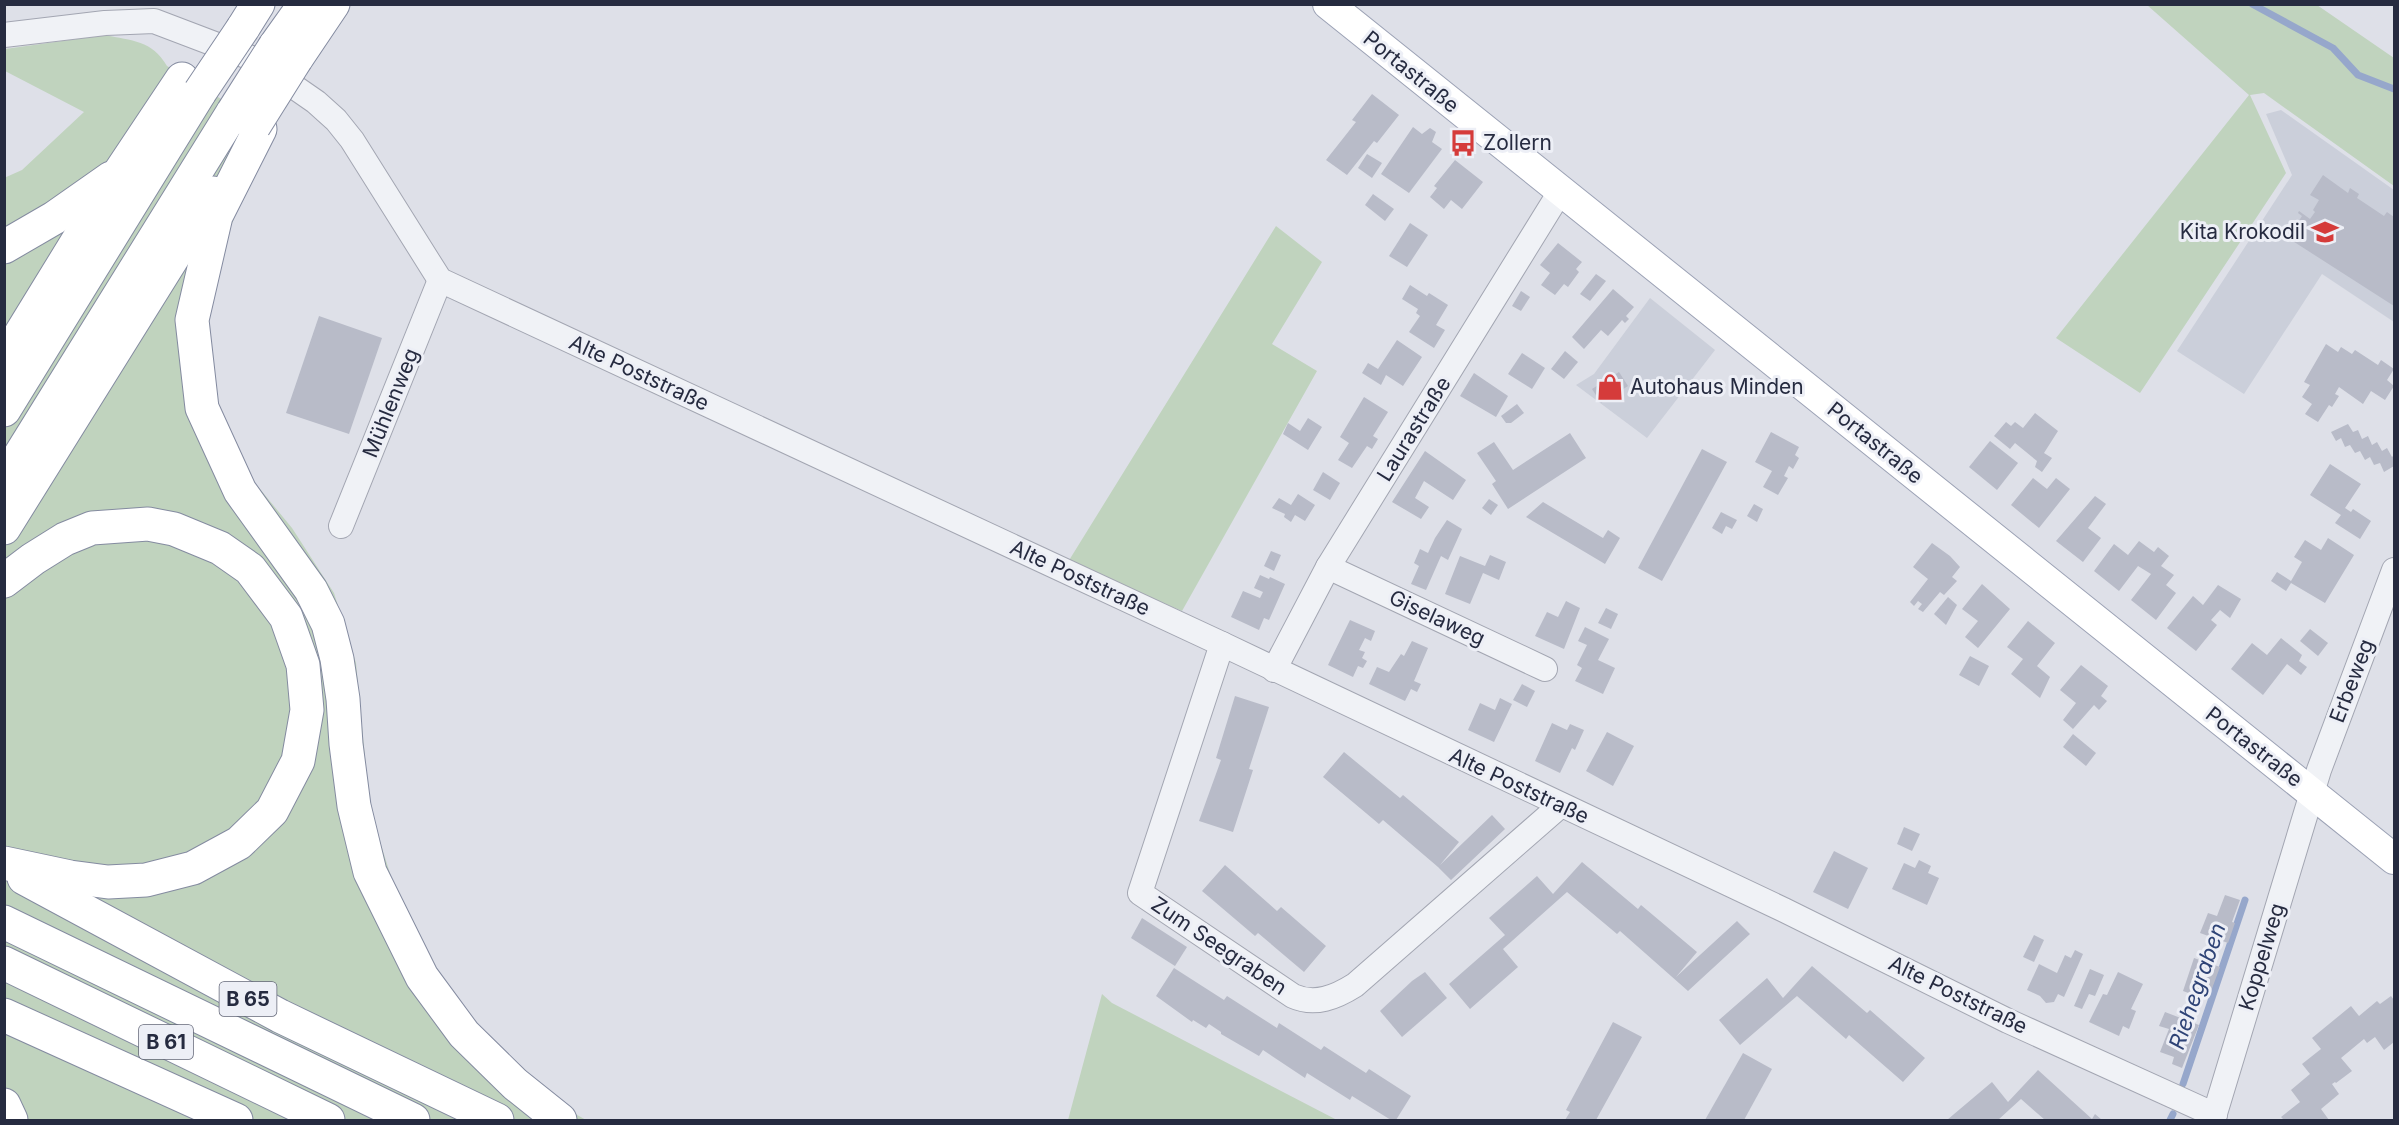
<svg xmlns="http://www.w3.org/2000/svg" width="2399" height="1125" font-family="Inter,sans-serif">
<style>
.built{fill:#cbcfda}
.green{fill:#c0d3be}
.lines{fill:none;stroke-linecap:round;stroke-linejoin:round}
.stream{stroke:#96a7cb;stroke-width:7}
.building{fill:#b8bbc8}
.minor-casing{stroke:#a3a6b2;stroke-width:26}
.major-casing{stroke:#9ca2b5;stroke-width:32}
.highway-casing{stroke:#848ba0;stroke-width:35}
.minor{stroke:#f0f2f6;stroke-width:24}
.major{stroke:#fff;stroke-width:30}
.highway{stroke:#fff;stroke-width:33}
.highway-bridge-casing{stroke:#848ba0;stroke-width:35;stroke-linecap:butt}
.highway-bridge{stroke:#fff;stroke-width:33}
.labels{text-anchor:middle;stroke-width:6;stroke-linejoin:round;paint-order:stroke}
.shield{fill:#edeff6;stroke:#626677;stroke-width:1.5}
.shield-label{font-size:20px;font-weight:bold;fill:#262b40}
.street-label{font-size:21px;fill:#262b40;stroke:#edeff6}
.poi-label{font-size:21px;fill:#262b40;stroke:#edeff6;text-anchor:start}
.water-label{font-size:22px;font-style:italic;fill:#2e4376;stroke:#edeff6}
</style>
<rect width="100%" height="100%" fill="#dee0e8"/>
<!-- built -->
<g class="built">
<path d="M2281 110 2394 190V322L2322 274 2244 394 2177 351 2292 175 2266 114Z"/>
<path d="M1650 298 1715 350 1647 438 1576 385 1594 374Z"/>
</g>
<!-- green -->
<g class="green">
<path d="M2147 5H2317L2394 58V186L2264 93 2250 95 2286 173 2140 393 2056 338 2249 95Z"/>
<path d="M105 35C132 41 152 40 167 66L277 133 250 177 223 247 209 316 210 367 220 414 250 477 292 528 334 593 356 663 370 810 394 886 430 963 463 1012 509 1064 565 1108 586 1120H5L4 178 22 170 84 112 5 71V49Z"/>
<path d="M1276 226 1322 262 1272 344 1317 371 1182 611 1068 562Z"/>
<path d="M1102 994 1112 1003 1337 1120H1068Z"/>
</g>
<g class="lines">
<!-- stream -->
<g class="stream">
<path d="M2252 4 2333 48 2358 75 2394 89"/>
<path d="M2183 1084 2245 900"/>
<path d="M2170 1120 2173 1114"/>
</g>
</g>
<!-- building -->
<g class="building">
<path d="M1372 94 1399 115 1377 143 1374 141 1347 175 1326 160 1356 122 1352 120Z"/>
<path d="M1413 127 1422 134 1430 128 1436 132 1432 142 1442 149 1409 193 1381 174Z"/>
<path d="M1367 154 1382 163 1372 178 1358 168Z"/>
<path d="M1455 160 1483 182 1462 209 1451 200 1444 209 1430 197 1437 188 1434 186Z"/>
<path d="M2323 175 2348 193 2350 188 2359 194 2357 198 2384 216 2387 212 2394 217V306L2288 238 2302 216 2298 213 2299 211 2310 219 2315 212 2313 210 2319 200 2310 195Z"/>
<path d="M1373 194 1394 209 1385 221 1365 205Z"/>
<path d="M1410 223 1428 235 1407 267 1389 256Z"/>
<path d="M1558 243 1582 262 1576 269 1579 272 1568 287 1564 284 1555 295 1541 285 1550 273 1540 265Z"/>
<path d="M1596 274 1606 281 1590 301 1580 294Z"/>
<path d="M1410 285 1427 296 1429 293 1448 305 1436 325 1445 330 1434 348 1409 332 1420 316 1416 313 1418 309 1402 299Z"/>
<path d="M1613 289 1634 307 1626 316 1629 319 1625 323 1622 320 1608 336 1601 330 1584 349 1572 337Z"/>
<path d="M1521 291 1530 297 1521 311 1512 306Z"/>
<path d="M319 316 382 338 349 434 286 413Z"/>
<path d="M1397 340 1422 357 1403 386 1386 375 1381 385 1362 373 1368 363 1378 369Z"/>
<path d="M2326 344 2338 352 2341 347 2352 354 2355 350 2378 365 2381 360 2394 369 2387 380 2394 386 2385 400 2371 391 2363 404 2339 387 2335 394 2339 396 2332 407 2329 405 2318 422 2305 414 2312 404 2302 397 2310 385 2304 382Z"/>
<path d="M1565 351 1578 362 1564 379 1551 369Z"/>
<path d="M1522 353 1545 368 1532 389 1508 374Z"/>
<path d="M1619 372 1628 386 1601 403 1592 389Z"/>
<path d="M1474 373 1508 396 1496 417 1460 396Z"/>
<path d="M1364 397 1388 412 1373 436 1378 439 1372 449 1367 446 1352 468 1338 460 1349 443 1340 437Z"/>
<path d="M1517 404 1524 413 1511 423H1506L1501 416Z"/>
<path d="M2035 413 2058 431 2044 453 2052 458 2042 472 2035 467 2037 461 2015 443 2010 449 1994 436 2006 422 2011 426 2015 422 2023 428Z"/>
<path d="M1308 418 1322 427 1308 450 1283 434 1288 423 1300 431Z"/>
<path d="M2348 424 2353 432 2358 430 2362 439 2368 436 2372 445 2377 442 2382 451 2387 448 2392 457 2394 455V466L2384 472 2380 463 2374 465 2370 457 2365 460 2360 451 2355 453 2350 445 2345 447 2341 438 2336 441 2331 432Z"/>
<path d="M1771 432 1799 447 1795 455 1799 458 1793 469 1789 466 1784 476 1788 478 1778 495 1763 487 1772 471 1755 462Z"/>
<path d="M1570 433 1586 458 1508 509 1492 484 1496 481 1477 453 1494 442 1513 470Z"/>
<path d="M1990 441 2018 463 1997 490 1969 467Z"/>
<path d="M1702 449 1727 462 1662 581 1638 568Z"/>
<path d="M1425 451 1466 480 1453 500 1424 481 1415 498 1429 507 1421 519 1392 502Z"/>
<path d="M2330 464 2361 484 2345 508 2351 512 2353 509 2371 521 2360 539 2335 523 2341 515 2310 495Z"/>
<path d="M1323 472 1340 483 1330 500 1313 490Z"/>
<path d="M2033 478 2047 489 2056 478 2070 489 2039 528 2011 505Z"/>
<path d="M1298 494 1315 505 1305 521 1295 515 1291 522 1284 517 1285 514 1272 508 1279 498 1291 505Z"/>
<path d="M2095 496 2106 504 2088 528 2101 538 2083 562 2056 541Z"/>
<path d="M1489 499 1498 505 1491 515 1482 508Z"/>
<path d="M1543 502 1603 538 1608 530 1620 538 1605 564 1526 517Z"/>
<path d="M1754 504 1763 509 1757 522 1747 516Z"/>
<path d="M1721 512 1737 520 1732 529 1726 526 1722 534 1712 528Z"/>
<path d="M1447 520 1462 529 1448 560 1441 556 1426 590 1411 584 1419 566 1414 563 1420 549 1428 553 1435 538Z"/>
<path d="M2328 538 2354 555 2325 603 2291 583 2286 591 2271 581 2277 572 2291 581 2302 562 2294 557 2305 540 2321 550Z"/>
<path d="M2139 541 2154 552 2158 547 2169 556 2161 566 2174 575 2166 585 2176 593 2156 620 2131 600 2151 574 2138 566 2119 591 2094 571 2114 544 2128 555Z"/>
<path d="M1932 543 1950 556 1960 567 1952 577 1957 581 1944 595 1940 592 1923 612 1918 609 1922 604 1918 601 1914 606 1910 602 1928 579 1913 567Z"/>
<path d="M1271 551 1281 555 1274 571 1264 566Z"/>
<path d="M1490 555 1506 562 1499 580 1483 573 1470 604 1445 594 1460 556 1485 566Z"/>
<path d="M1260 575 1269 579 1270 577 1285 584 1269 620 1264 618 1259 630 1231 617 1243 591 1260 598 1263 592 1254 588Z"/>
<path d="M1982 584 2010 609 1978 648 1965 637 1978 621 1962 609Z"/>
<path d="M2218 585 2241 599 2230 618 2220 610 2211 620 2217 625 2196 651 2167 628 2193 596 2203 605Z"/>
<path d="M1948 597 1957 605 1946 625 1934 614Z"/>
<path d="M1566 601 1580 608 1564 649 1535 636 1547 612 1558 617Z"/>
<path d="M1606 608 1618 614 1611 629 1598 623Z"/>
<path d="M1350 620 1375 631 1371 641 1365 638 1359 650 1365 652 1362 658 1367 661 1363 668 1358 666 1353 677 1328 665Z"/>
<path d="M2028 621 2055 643 2037 666 2050 677 2040 698 2011 674 2023 659 2007 647Z"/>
<path d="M1585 627 1609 639 1598 660 1615 668 1603 694 1575 681 1582 668 1577 665 1587 645 1578 641Z"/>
<path d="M2310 629 2328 643 2318 656 2300 641Z"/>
<path d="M2281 638 2302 655 2299 661 2307 667 2301 675 2287 664 2263 695 2231 669 2252 643 2267 655Z"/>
<path d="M1412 641 1428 648 1414 681 1421 684 1417 692 1411 689 1405 701 1369 684 1377 667 1389 672 1401 654 1404 656Z"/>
<path d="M1970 656 1989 666 1979 686 1959 675Z"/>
<path d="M2081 665 2108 686 2101 696 2107 701 2099 710 2094 705 2073 729 2063 720 2076 703 2060 690Z"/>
<path d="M1522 684 1535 691 1527 707 1513 700Z"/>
<path d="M1235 696 1269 707 1249 769 1253 770 1233 832 1199 821 1221 760 1216 758Z"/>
<path d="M1500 698 1512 704 1494 742 1468 730 1480 703 1495 710Z"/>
<path d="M1552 723 1567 730 1570 724 1584 730 1575 750 1572 748 1560 773 1535 761Z"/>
<path d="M1607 732 1634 746 1613 786 1586 771Z"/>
<path d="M2073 734 2096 753 2086 766 2063 747Z"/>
<path d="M1344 752 1400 798 1403 795 1459 842 1440 865 1492 815 1505 829 1451 880 1438 867 1383 820 1379 824 1323 777Z"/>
<path d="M1904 827 1920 834 1912 851 1897 844Z"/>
<path d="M1834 851 1868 868 1848 909 1813 892Z"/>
<path d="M1919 860 1931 866 1928 873 1939 878 1927 905 1892 889 1904 863 1915 868Z"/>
<path d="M1582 862 1638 909 1641 905 1697 952 1676 977 1737 921 1750 934 1688 991 1620 931 1617 934 1567 892 1503 949 1518 967 1470 1009 1449 984 1505 935 1489 918 1537 876 1553 894Z"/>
<path d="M1225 865 1277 911 1281 907 1326 946 1304 972 1258 933 1255 936 1202 891Z"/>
<path d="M2225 895 2240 900 2232 922 2235 923 2228 943 2200 933 2208 913 2217 916Z"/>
<path d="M1142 918 1187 947 1175 966 1131 938Z"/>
<path d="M2034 935 2044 940 2034 962 2023 957Z"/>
<path d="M2075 950 2083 954 2064 997 2058 994 2054 1002 2046 1003 2040 996 2027 990 2039 964 2057 973 2065 955 2071 958Z"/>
<path d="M2194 958 2220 967 2210 994 2208 993 2205 999 2183 991Z"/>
<path d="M1812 966 1867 1013 1870 1010 1925 1058 1903 1082 1849 1035 1846 1039 1797 996 1740 1045 1719 1020 1767 978 1783 998Z"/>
<path d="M1174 968 1224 1000 1227 996 1277 1028 1279 1023 1321 1050 1324 1046 1366 1073 1369 1069 1411 1096 1396 1120H1391L1352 1096 1350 1100 1307 1073 1305 1078 1263 1050 1259 1056 1221 1034V1032L1209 1024 1206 1028 1193 1020 1192 1022 1156 996Z"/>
<path d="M2090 969 2104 975 2095 996 2089 994 2082 1009 2074 1006Z"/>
<path d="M1425 972 1447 998 1402 1037 1380 1011 1412 981Z"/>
<path d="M2118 972 2143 984 2131 1009 2136 1011 2129 1029 2123 1026 2119 1036 2089 1022 2103 994 2107 995Z"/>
<path d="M2391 996 2394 1000V1042L2384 1050 2375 1037 2367 1043 2364 1039 2341 1058 2352 1071 2336 1083 2335 1082 2332 1084 2339 1094 2321 1109 2329 1120H2284L2281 1117 2300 1102 2291 1090 2310 1074 2302 1064 2321 1049 2312 1038 2351 1006 2359 1016 2377 1001 2380 1004Z"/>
<path d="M2165 1012 2199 1025 2182 1068 2172 1064 2174 1057 2160 1052 2169 1029 2159 1026Z"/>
<path d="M1613 1022 1642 1037 1596 1120H1565L1570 1112 1566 1110Z"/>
<path d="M1743 1053 1772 1069 1744 1120H1705Z"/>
<path d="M2038 1070 2092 1119 2095 1114 2102 1120H2045L2021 1099 1998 1120H1947L1992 1082 2008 1102Z"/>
</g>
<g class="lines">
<defs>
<g id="minor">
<path d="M4 35 105 23 154 21 254 59 316 102 336 120 352 140 440 280 1222 644 1784 910 2008 1021 2215 1115"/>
<path d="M341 526 440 280"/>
<path d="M1328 567 1545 669"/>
<path d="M1222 644 1140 893 1293 996C1315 1006 1336 997 1355 985L1561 805"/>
<path d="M1274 670 1328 567 1560 192"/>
<path d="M2213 1120 2319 770 2394 570"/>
</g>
<path id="major" d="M1328 4 2394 859"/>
<g id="highway">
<path d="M243 28 258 4"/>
<path d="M275 46 305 4"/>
<path d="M296 59 333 4"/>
<path d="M260 129 216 216 192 320 202 408 240 491 311 590 328 624 337 659 343 699 346 744 354 806 370 872 422 977 464 1034 515 1084 560 1120"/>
<path d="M4 247 54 218 111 178"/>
<path d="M4 361 120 172 182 79"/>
<path d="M4 410 200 92"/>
<path d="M4 481 233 112"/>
<path d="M4 528 213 193"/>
<path d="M4 581 33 559 65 539 92 528 148 524 174 529 220 548 250 569 286 617 303 665 307 710 298 761 272 811 239 843 193 868 146 880 108 882 70 877 4 863"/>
<path d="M24 878 280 1016 497 1120"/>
<path d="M4 922 413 1120"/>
<path d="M4 963 328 1120"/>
<path d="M4 1015 236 1120"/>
<path d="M4 1105 11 1120"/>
</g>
</defs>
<!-- minor casing -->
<use href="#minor" class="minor-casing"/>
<!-- major casing -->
<use href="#major" class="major-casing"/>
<!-- highway casing -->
<use href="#highway" class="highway-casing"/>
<!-- minor -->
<use href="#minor" class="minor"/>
<!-- major -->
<use href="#major" class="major"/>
<!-- highway -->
<use href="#highway" class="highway"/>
<defs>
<g id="highway-bridge">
<path d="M200 92 243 28"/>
<path d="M233 112 275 46"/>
<path d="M254 126 296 59"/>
</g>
</defs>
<!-- highway-bridge casing -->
<use href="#highway-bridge" class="highway-bridge-casing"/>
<!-- highway-bridge -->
<use href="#highway-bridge" class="highway-bridge"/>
</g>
<!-- icons -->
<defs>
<symbol id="bus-bare" viewBox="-9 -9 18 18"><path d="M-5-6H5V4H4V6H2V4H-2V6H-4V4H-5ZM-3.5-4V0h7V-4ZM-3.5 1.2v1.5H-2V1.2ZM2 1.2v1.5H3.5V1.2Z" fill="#d53b3a" stroke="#edeff6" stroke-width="2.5" paint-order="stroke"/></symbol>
<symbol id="school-bare" viewBox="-9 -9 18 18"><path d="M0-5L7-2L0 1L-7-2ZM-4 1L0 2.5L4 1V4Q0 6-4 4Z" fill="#d53b3a" stroke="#edeff6" stroke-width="2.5" paint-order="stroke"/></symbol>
<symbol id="shop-bare" viewBox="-9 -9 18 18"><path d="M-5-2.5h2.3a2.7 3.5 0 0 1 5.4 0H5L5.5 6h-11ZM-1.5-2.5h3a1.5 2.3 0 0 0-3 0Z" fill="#d53b3a" stroke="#edeff6" stroke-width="2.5" paint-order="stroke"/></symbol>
</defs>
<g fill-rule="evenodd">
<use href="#bus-bare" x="1444" y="124" width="38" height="38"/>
<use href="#school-bare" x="2306" y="213" width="38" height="38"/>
<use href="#shop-bare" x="1591" y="368" width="38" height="38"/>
</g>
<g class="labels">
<!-- shield labels -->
<g class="shield">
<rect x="219.5" y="982" width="57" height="34" rx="4.5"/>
<rect x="139" y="1025" width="54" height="34" rx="4.5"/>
</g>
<g class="shield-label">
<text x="248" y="1006">B 65</text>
<text x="166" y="1049">B 61</text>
</g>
<!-- street labels -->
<g class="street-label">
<text transform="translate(1411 72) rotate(39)" y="7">Portastraße</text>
<text transform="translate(639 373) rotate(25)" y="7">Alte Poststraße</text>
<text transform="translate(391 403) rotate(-68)" y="7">Mühlenweg</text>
<text transform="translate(1414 429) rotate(-58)" y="7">Laurastraße</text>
<text transform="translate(1875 443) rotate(39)" y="7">Portastraße</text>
<text transform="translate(1080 578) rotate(25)" y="7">Alte Poststraße</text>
<text transform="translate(1437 618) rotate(25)" y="7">Giselaweg</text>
<text transform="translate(2352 681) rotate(-69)" y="7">Erbeweg</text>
<text transform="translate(2254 747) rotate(38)" y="7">Portastraße</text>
<text transform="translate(1519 786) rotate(25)" y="7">Alte Poststraße</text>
<text transform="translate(1219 946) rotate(34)" y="7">Zum Seegraben</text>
<text transform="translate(2262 957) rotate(-73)" y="7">Koppelweg</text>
<text transform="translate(1958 995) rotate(26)" y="7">Alte Poststraße</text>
</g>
<!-- poi labels -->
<g class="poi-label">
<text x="1483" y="150">Zollern</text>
<text x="2305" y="239" text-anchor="end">Kita Krokodil</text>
<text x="1630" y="394">Autohaus Minden</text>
</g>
<!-- water labels -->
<g class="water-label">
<text transform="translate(2197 986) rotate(-71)" y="8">Riehegraben</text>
</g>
</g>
<!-- border -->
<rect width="2399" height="1125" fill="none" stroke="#262b40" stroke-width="12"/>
</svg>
